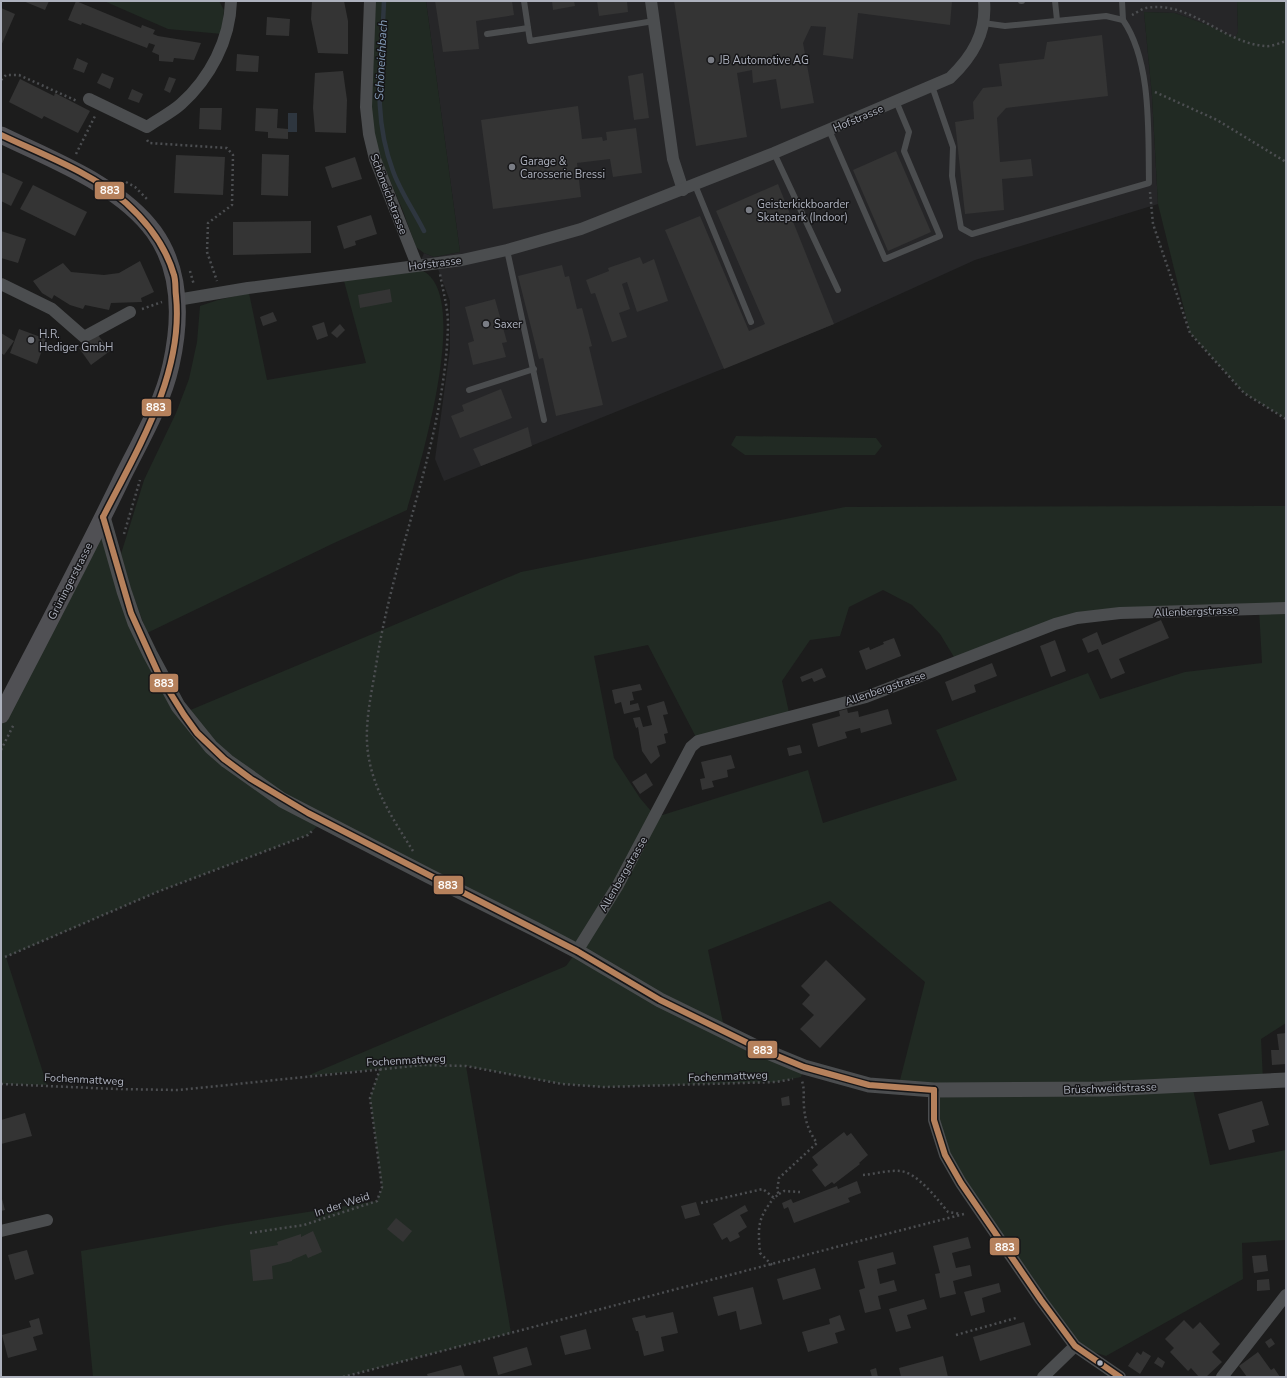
<svg xmlns="http://www.w3.org/2000/svg" width="1287" height="1378" font-family="'Nunito Sans',sans-serif">
<style>
.built{fill:#262628}
.green{fill:#212a23;fill-rule:evenodd}
.water{fill:#2e363f}
.lines{fill:none;stroke-linecap:round;stroke-linejoin:round}
.stream{stroke:#2e363f;stroke-width:4.5}
.building{fill:#343434}
.path{stroke:#4c4e51;stroke-width:2.5;stroke-dasharray:2 3;stroke-linecap:butt}
.service{stroke:#4b4d4f;stroke-width:6}
.minor{stroke:#4b4d4f;stroke-width:12}
.tertiary{stroke:#4b4d4f;stroke-width:15}
.secondary{stroke:#505054;stroke-width:17}
.bus-1-casing{stroke:#161618;stroke-width:9}
.bus-1{stroke:#b6815c;stroke-width:6}
.poi-dot{fill:#7a7d85;stroke:#161618;stroke-width:1.5}
.bus-dot{fill:#adb1bd;stroke:#161618;stroke-width:1.5}
.labels{text-anchor:middle;stroke-width:3;stroke-linejoin:round;paint-order:stroke}
.poi-label{font-size:11px;fill:#adb1bd;stroke:#161618;text-anchor:start}
.street-label{font-size:11px;fill:#adb1bd;stroke:#161618}
.water-label{font-size:12px;font-style:italic;fill:#849cb8;stroke:#161618}
.line-badge{stroke:#161618;stroke-width:1.5}
.badge-label{font-size:11px;text-anchor:middle;font-weight:bold;fill:#fff}
</style>
<rect width="100%" height="100%" fill="#1c1c1c"/>
<!-- built -->
<path class="built" d="M426 1H1237L1238 32 1235 39 1208 25 1175 13 1144 12 1152 96 1158 204 975 260 834 324 444 481 435 459 450 349V301L438 269 417 270 424 253 434 257 460 252Z"/>
<!-- green -->
<g class="green">
<path d="M104 1H219L224 10 222 34 168 29Z"/>
<path d="M375 1H426L460 252 434 257 424 253 416 247 403 211 376 147 370 101Z"/>
<path d="M1237 1H1286V419L1244 393 1190 333 1158 204 1152 96 1144 12 1175 13 1208 25 1235 38 1238 32Z"/>
<path d="M423 271C472 296 419 468 407 510L334 543 147 633 132 592 121 554 144 480 176 413 189 379 197 342 200 306 218 300 249 293 267 380 366 363 344 281Z"/>
<path d="M736 436 876 438 882 446 875 455H745L731 445Z"/>
<path d="M1286 506V1023L1261 1039 1263 1081 1192 1085 1210 1165 1286 1150V1240L1242 1243 1243 1279 1106 1356 1075 1346 945 1155 934 1091 898 1088 925 982 830 901 708 950 725 1032 804 1067 801 1077 776 1082 604 1087 562 1084 466 1066 511 1333 343 1377H93L81 1251 226 1225 377 1201 382 1187 370 1098 380 1069 307 1076 566 966 577 951 323 821 308 835 157 892 6 957 47 1085 1 1084V715L103 517 124 591 188 711 521 572 845 507ZM883 590 912 605 940 634 957 662 1077 618 1259 609 1262 663 1185 672 1100 699 1088 673 936 730 957 780 823 823 808 770 656 817 640 798 614 758 594 656 648 645 698 741 790 717 782 681 810 640 840 636 849 607Z"/>
</g>
<!-- water -->
<rect class="water" x="288" y="113" width="9" height="19"/>
<g class="lines">
<!-- stream -->
<path class="stream" d="M384 1C382 61 371 112 393 171 400 191 414 211 424 231"/>
</g>
<!-- building -->
<g class="building">
<path d="M23 1H49L45 10Z"/>
<path d="M76 1 141 28 142 25 155 30 153 34 158 36 201 43 194 60 174 58 173 62 159 61V55L152 52 155 45 149 43 147 48 82 23 81 25 68 20Z"/>
<path d="M312 1H344L348 21V54L318 53 311 19Z"/>
<path d="M435 1H512L514 15 476 21 479 49 443 52Z"/>
<path d="M552 1H574L575 6 553 10Z"/>
<path d="M597 1H627L628 12 599 16Z"/>
<path d="M674 1H952L950 25 858 13 853 59 823 55 826 27 811 26 803 43 814 103 781 109 776 79 753 83 752 70 737 73 747 137 696 146Z"/>
<path d="M1 8 15 14 1 46Z"/>
<path d="M267 17 290 19 289 36 266 35Z"/>
<path d="M1102 35 1108 96 1006 108 997 118 1000 162 1031 159 1033 176 1002 179 1004 210 965 214 955 122 974 119 973 102 983 88 1002 86 999 64 1044 59 1047 42Z"/>
<path d="M237 54 259 56 258 72 236 71Z"/>
<path d="M77 58 88 63 84 73 73 69Z"/>
<path d="M343 71 347 100 346 133 315 132 313 108 315 73Z"/>
<path d="M102 73 114 78 110 89 97 83Z"/>
<path d="M643 73 649 118 634 120 628 76Z"/>
<path d="M169 77 176 79 170 93 164 90Z"/>
<path d="M20 79 54 96 55 93 90 111 78 133 44 116 42 119 9 102Z"/>
<path d="M132 89 143 94 139 103 128 99Z"/>
<path d="M578 106 582 139 602 137 603 141 607 140 606 132 636 128 642 173 613 177 610 159 577 163 581 197 493 209 481 120Z"/>
<path d="M200 108H222L221 130 199 129Z"/>
<path d="M256 108 278 109 277 128 288 129V139L268 138V132L255 131Z"/>
<path d="M896 151 931 232 888 251 853 170Z"/>
<path d="M262 154 289 155 288 196 261 195Z"/>
<path d="M176 155 225 157 223 195 174 193Z"/>
<path d="M355 157 362 179 332 188 325 167Z"/>
<path d="M1 172 23 182 11 206 1 201Z"/>
<path d="M778 184 834 324 724 369 665 230 700 216 749 331 765 324 716 211Z"/>
<path d="M33 185 87 212 75 236 20 209Z"/>
<path d="M371 215 377 234 355 241 356 245 344 249 337 226Z"/>
<path d="M311 221V253L233 255V222Z"/>
<path d="M1 231 26 239 18 263 1 258Z"/>
<path d="M640 257 643 264 654 259 668 301 637 312 627 282 622 284 630 309 619 313 627 337 612 342 595 293 591 294 586 280 609 271 608 268Z"/>
<path d="M140 261 154 292 141 298 142 302 111 303 109 310 85 305 83 309 70 305 54 295 52 299 42 293 33 281 63 263 71 272 104 275 119 273Z"/>
<path d="M562 265 565 277 569 276 577 309 582 308 592 346 589 347 603 405 556 416 543 358 539 359 518 276Z"/>
<path d="M390 289 392 302 360 308 358 295Z"/>
<path d="M495 299 507 342 502 343 506 357 473 365 468 343 474 341 465 307Z"/>
<path d="M273 312 277 321 263 326 260 317Z"/>
<path d="M324 322 328 336 317 340 312 326Z"/>
<path d="M340 324 345 330 337 338 331 333Z"/>
<path d="M19 329 46 339 37 364 10 353Z"/>
<path d="M1 333 14 341 4 355 1 353Z"/>
<path d="M98 335 110 351 91 365 79 348Z"/>
<path d="M501 389 512 418 460 438 451 416 464 411 462 405Z"/>
<path d="M528 427 532 446 481 466 473 449Z"/>
<path d="M1161 620 1169 638 1119 659 1125 673 1111 679 1098 649 1088 653 1082 639 1097 632 1102 645Z"/>
<path d="M894 638 901 656 866 670 859 651 869 647 870 650 884 644 883 642Z"/>
<path d="M1055 640 1066 671 1051 677 1040 646Z"/>
<path d="M992 663 997 676 974 685 976 692 952 701 945 682Z"/>
<path d="M822 668 826 677 814 682 812 678 802 682 800 677Z"/>
<path d="M640 684 642 690 632 692 634 700 630 701V705L638 703 640 710 624 714 621 702 615 704 612 690Z"/>
<path d="M664 701 668 714 663 715 668 733 664 734 666 743 657 746 660 756 651 764 642 751 638 727 636 728 633 718 640 717 643 727 652 725 647 706Z"/>
<path d="M847 709 848 713 858 711 859 717 888 709 892 724 861 733 860 728 845 732 847 738 818 747 812 724 840 716 839 711Z"/>
<path d="M800 745 802 753 789 756 787 748Z"/>
<path d="M731 755 735 768 727 770 728 777 712 781 714 787 702 790 700 779 705 778 701 762Z"/>
<path d="M646 773 653 785 640 794 632 782Z"/>
<path d="M826 960 866 999 820 1048 800 1029 814 1015 802 1004 810 995 801 986Z"/>
<path d="M1286 1033V1064L1272 1065 1271 1050H1279L1277 1034Z"/>
<path d="M789 1096 790 1105 782 1106 781 1098Z"/>
<path d="M1262 1101 1269 1125 1252 1130 1255 1142 1229 1150 1218 1114Z"/>
<path d="M25 1113 32 1136 1 1144V1120Z"/>
<path d="M844 1132 847 1136 851 1133 868 1155 859 1163 860 1164 834 1184 832 1182 825 1187 812 1170 818 1165 812 1157Z"/>
<path d="M857 1181 861 1193 848 1198 850 1202 794 1223 788 1207 784 1209 782 1203 791 1199 793 1203 837 1186 838 1189Z"/>
<path d="M1 1195 5 1210 1 1211Z"/>
<path d="M696 1202 700 1215 685 1219 681 1206Z"/>
<path d="M745 1205 748 1211 740 1215 747 1227 738 1233 740 1237 730 1242 727 1237 722 1240 713 1224Z"/>
<path d="M396 1218 412 1231 403 1242 387 1229Z"/>
<path d="M313 1231 322 1252 308 1258 306 1254 292 1260V1261L272 1266 273 1279 253 1281 250 1250 278 1245 277 1242 301 1234V1237Z"/>
<path d="M968 1237 971 1248 952 1253 956 1268 970 1265 972 1276 953 1281 956 1294 940 1298 935 1274 940 1273 933 1246Z"/>
<path d="M27 1250 34 1274 15 1280 8 1255Z"/>
<path d="M893 1252 896 1264 877 1269 880 1284 894 1280 897 1291 878 1296 881 1309 865 1313 859 1290 865 1288 858 1261Z"/>
<path d="M1266 1255 1268 1271 1254 1273 1252 1256Z"/>
<path d="M815 1268 821 1289 783 1300 777 1279Z"/>
<path d="M1269 1279 1270 1290 1257 1291V1280Z"/>
<path d="M999 1283 1001 1292 982 1298 985 1312 971 1316 964 1292Z"/>
<path d="M753 1287 762 1324 740 1330 736 1311 718 1316 713 1297Z"/>
<path d="M924 1299 927 1309 907 1315 911 1328 896 1332 889 1309Z"/>
<path d="M673 1312 678 1333 661 1337 664 1351 644 1356 638 1331H636L632 1318 645 1315 646 1318Z"/>
<path d="M840 1315 845 1330 835 1333 838 1343 808 1352 802 1332 830 1324 829 1319Z"/>
<path d="M39 1318 43 1334 33 1337 37 1350 8 1358 2 1335 31 1327 29 1321Z"/>
<path d="M1184 1320 1193 1329 1200 1322 1220 1344 1212 1352 1222 1362 1206 1377H1199L1191 1368 1188 1371 1170 1352 1174 1348 1165 1339Z"/>
<path d="M1024 1322 1031 1345 980 1361 973 1337Z"/>
<path d="M586 1329 591 1349 565 1355 560 1336Z"/>
<path d="M1271 1338 1275 1344 1269 1348 1265 1342Z"/>
<path d="M527 1347 532 1365 498 1375 493 1357Z"/>
<path d="M1143 1351 1151 1356 1140 1374 1128 1366 1137 1352 1141 1355Z"/>
<path d="M1258 1352 1271 1370 1274 1368 1280 1377H1247L1239 1366Z"/>
<path d="M943 1356 948 1377H901L899 1368Z"/>
<path d="M1158 1357 1165 1362 1162 1368 1154 1363Z"/>
<path d="M461 1365 465 1377H428L427 1374Z"/>
<path d="M876 1368 878 1377H872L870 1370Z"/>
</g>
<g class="lines">
<!-- path -->
<g class="path">
<path d="M1132 15C1136 13 1141 9 1146 8 1190 0 1223 43 1265 46 1271 47 1280 43 1286 41"/>
<path d="M1 80 6 75H19L77 101"/>
<path d="M1155 92 1217 120 1286 162"/>
<path d="M147 140 149 143 227 148 233 155 232 205 208 223 207 252 217 281"/>
<path d="M76 154 95 116"/>
<path d="M126 182 135 187 148 200"/>
<path d="M1150 192 1153 224 1190 333 1244 393 1286 419"/>
<path d="M190 271 194 285"/>
<path d="M142 309 162 302"/>
<path d="M124 534 140 480"/>
<path d="M1 750 14 724"/>
<path d="M413 851C395 822 375 793 369 759 363 729 371 696 376 666 393 551 445 442 448 325 448 307 443 292 440 274"/>
<path d="M5 957 157 892 308 835 312 831"/>
<path d="M1 1084 116 1089 178 1090 423 1065 466 1066 562 1084 604 1087 776 1082 793 1079"/>
<path d="M863 1175C875 1174 888 1170 900 1171 917 1172 938 1200 948 1212L961 1214"/>
<path d="M779 1194 784 1191 800 1192"/>
<path d="M701 1203 763 1189 774 1198 779 1194 777 1191 779 1178 817 1143C809 1132 805 1121 804 1107 803 1098 805 1090 802 1081"/>
<path d="M250 1233 304 1225 377 1201 382 1187 370 1098 380 1069"/>
<path d="M772 1265 760 1253C758 1227 757 1219 774 1198"/>
<path d="M956 1335 1016 1318"/>
<path d="M343 1377C550 1323 757 1267 964 1214"/>
</g>
<!-- service -->
<g class="service">
<path d="M524 1 530 41 654 21"/>
<path d="M1021 1H1022"/>
<path d="M1055 1 1057 20"/>
<path d="M1122 1 1123 20"/>
<path d="M487 34 528 28"/>
<path d="M932 86 953 147 952 176 961 228 972 234 1149 183C1148 133 1152 62 1123 20L1106 16 1005 26 983 23"/>
<path d="M829 130 885 259 940 236 904 151 909 132 896 101"/>
<path d="M774 153 838 290"/>
<path d="M695 185 751 322"/>
<path d="M507 250 544 420"/>
<path d="M469 390 534 369"/>
</g>
<!-- minor -->
<g class="minor">
<path d="M370 1 366 107 369 134 375 159 417 265"/>
<path d="M651 1 673 159 683 190"/>
<path d="M89 99 147 127C158 119 171 113 181 104 210 78 230 40 231 1"/>
<path d="M1 284 52 309 84 337 130 312"/>
<path d="M177 300 248 288 462 260 507 250 581 229 774 153 950 78C972 57 987 33 984 1"/>
<path d="M577 951 618 885 691 747 698 741 866 697 1055 624 1077 618 1120 613 1286 608"/>
<path d="M934 1090V1120L945 1155 961 1183 1041 1300 1075 1346 1120 1377"/>
<path d="M1 1231 47 1220"/>
<path d="M1043 1377 1075 1346"/>
<path d="M1222 1377 1286 1295"/>
</g>
<!-- tertiary -->
<path class="tertiary" d="M103 517 124 591 135 623 150 654 178 706 211 747 227 761 282 800 429 876 535 929 577 951 660 1000 758 1048 804 1067 869 1085 934 1090 1103 1089 1286 1080"/>
<!-- secondary -->
<path class="secondary" d="M1 135C52 160 120 185 154 232 182 271 181 320 171 365 162 406 139 443 121 480 83 559 41 637 1 715"/>
<defs>
<g id="bus-1">
<path d="M1 135C43 155 91 172 126 203 147 222 166 247 174 275 176 281 175 289 176 296 184 374 137 450 103 517"/>
<path d="M103 517 131 613 159 675 184 715 197 733 224 759 251 779 308 813 577 951 660 1000 758 1048 804 1067 869 1085 934 1090"/>
<path d="M934 1090V1120L945 1155 961 1183 1041 1300 1075 1346 1120 1377"/>
</g>
</defs>
<!-- bus-1 casing -->
<use href="#bus-1" class="bus-1-casing"/>
<!-- bus-1 -->
<use href="#bus-1" class="bus-1"/>
</g>
<!-- markers -->
<g class="poi-dot">
<circle cx="711" cy="60" r="4"/>
<circle cx="512" cy="167" r="4"/>
<circle cx="749" cy="210" r="4"/>
<circle cx="486" cy="324" r="4"/>
<circle cx="31" cy="340" r="4"/>
</g>
<circle class="bus-dot" cx="1100" cy="1363" r="3.5"/>
<g class="labels">
<!-- poi labels -->
<g class="poi-label">
<text x="719" y="64">JB Automotive AG</text>
<text x="520" y="165">Garage &amp;<tspan x="520" dy="13">Carosserie Bressi</tspan></text>
<text x="757" y="208">Geisterkickboarder<tspan x="757" dy="13">Skatepark (Indoor)</tspan></text>
<text x="494" y="328">Saxer</text>
<text x="39" y="338">H.R.<tspan x="39" dy="13">Hediger GmbH</tspan></text>
</g>
<!-- street labels -->
<g class="street-label">
<text transform="translate(858 118) rotate(-23)" y="4">Hofstrasse</text>
<text transform="translate(389 194) rotate(69)" y="4">Schöneichstrasse</text>
<text transform="translate(435 263) rotate(-7)" y="4">Hofstrasse</text>
<text transform="translate(70 581) rotate(-63)" y="4">Grüningerstrasse</text>
<text transform="translate(1196 611) rotate(-2)" y="4">Allenbergstrasse</text>
<text transform="translate(885 688) rotate(-19)" y="4">Allenbergstrasse</text>
<text transform="translate(623 874) rotate(-60)" y="4">Allenbergstrasse</text>
<text transform="translate(406 1060) rotate(-3)" y="4">Fochenmattweg</text>
<text transform="translate(728 1076) rotate(-2)" y="4">Fochenmattweg</text>
<text transform="translate(84 1079) rotate(3)" y="4">Fochenmattweg</text>
<text transform="translate(1110 1088) rotate(-2)" y="4">Brüschweidstrasse</text>
<text transform="translate(342 1204) rotate(-18)" y="4">In der Weid</text>
</g>
<!-- water labels -->
<g class="water-label">
<text transform="translate(381 60) rotate(-87)" y="4">Schöneichbach</text>
</g>
</g>
<g class="line-badge">
<rect x="94" y="181" width="31" height="19" rx="4" fill="#b6815c"/>
<rect x="141" y="398" width="31" height="19" rx="4" fill="#b6815c"/>
<rect x="149" y="673" width="30" height="20" rx="4" fill="#b6815c"/>
<rect x="433" y="875" width="31" height="20" rx="4" fill="#b6815c"/>
<rect x="747" y="1040" width="31" height="19" rx="4" fill="#b6815c"/>
<rect x="989" y="1237" width="31" height="19" rx="4" fill="#b6815c"/>
</g>
<g class="badge-label">
<text x="110" y="194">883</text>
<text x="156" y="411">883</text>
<text x="164" y="687">883</text>
<text x="448" y="889">883</text>
<text x="763" y="1054">883</text>
<text x="1005" y="1251">883</text>
</g>
<!-- border -->
<rect width="1287" height="1378" fill="none" stroke="#adb1bd" stroke-width="4"/>
</svg>
